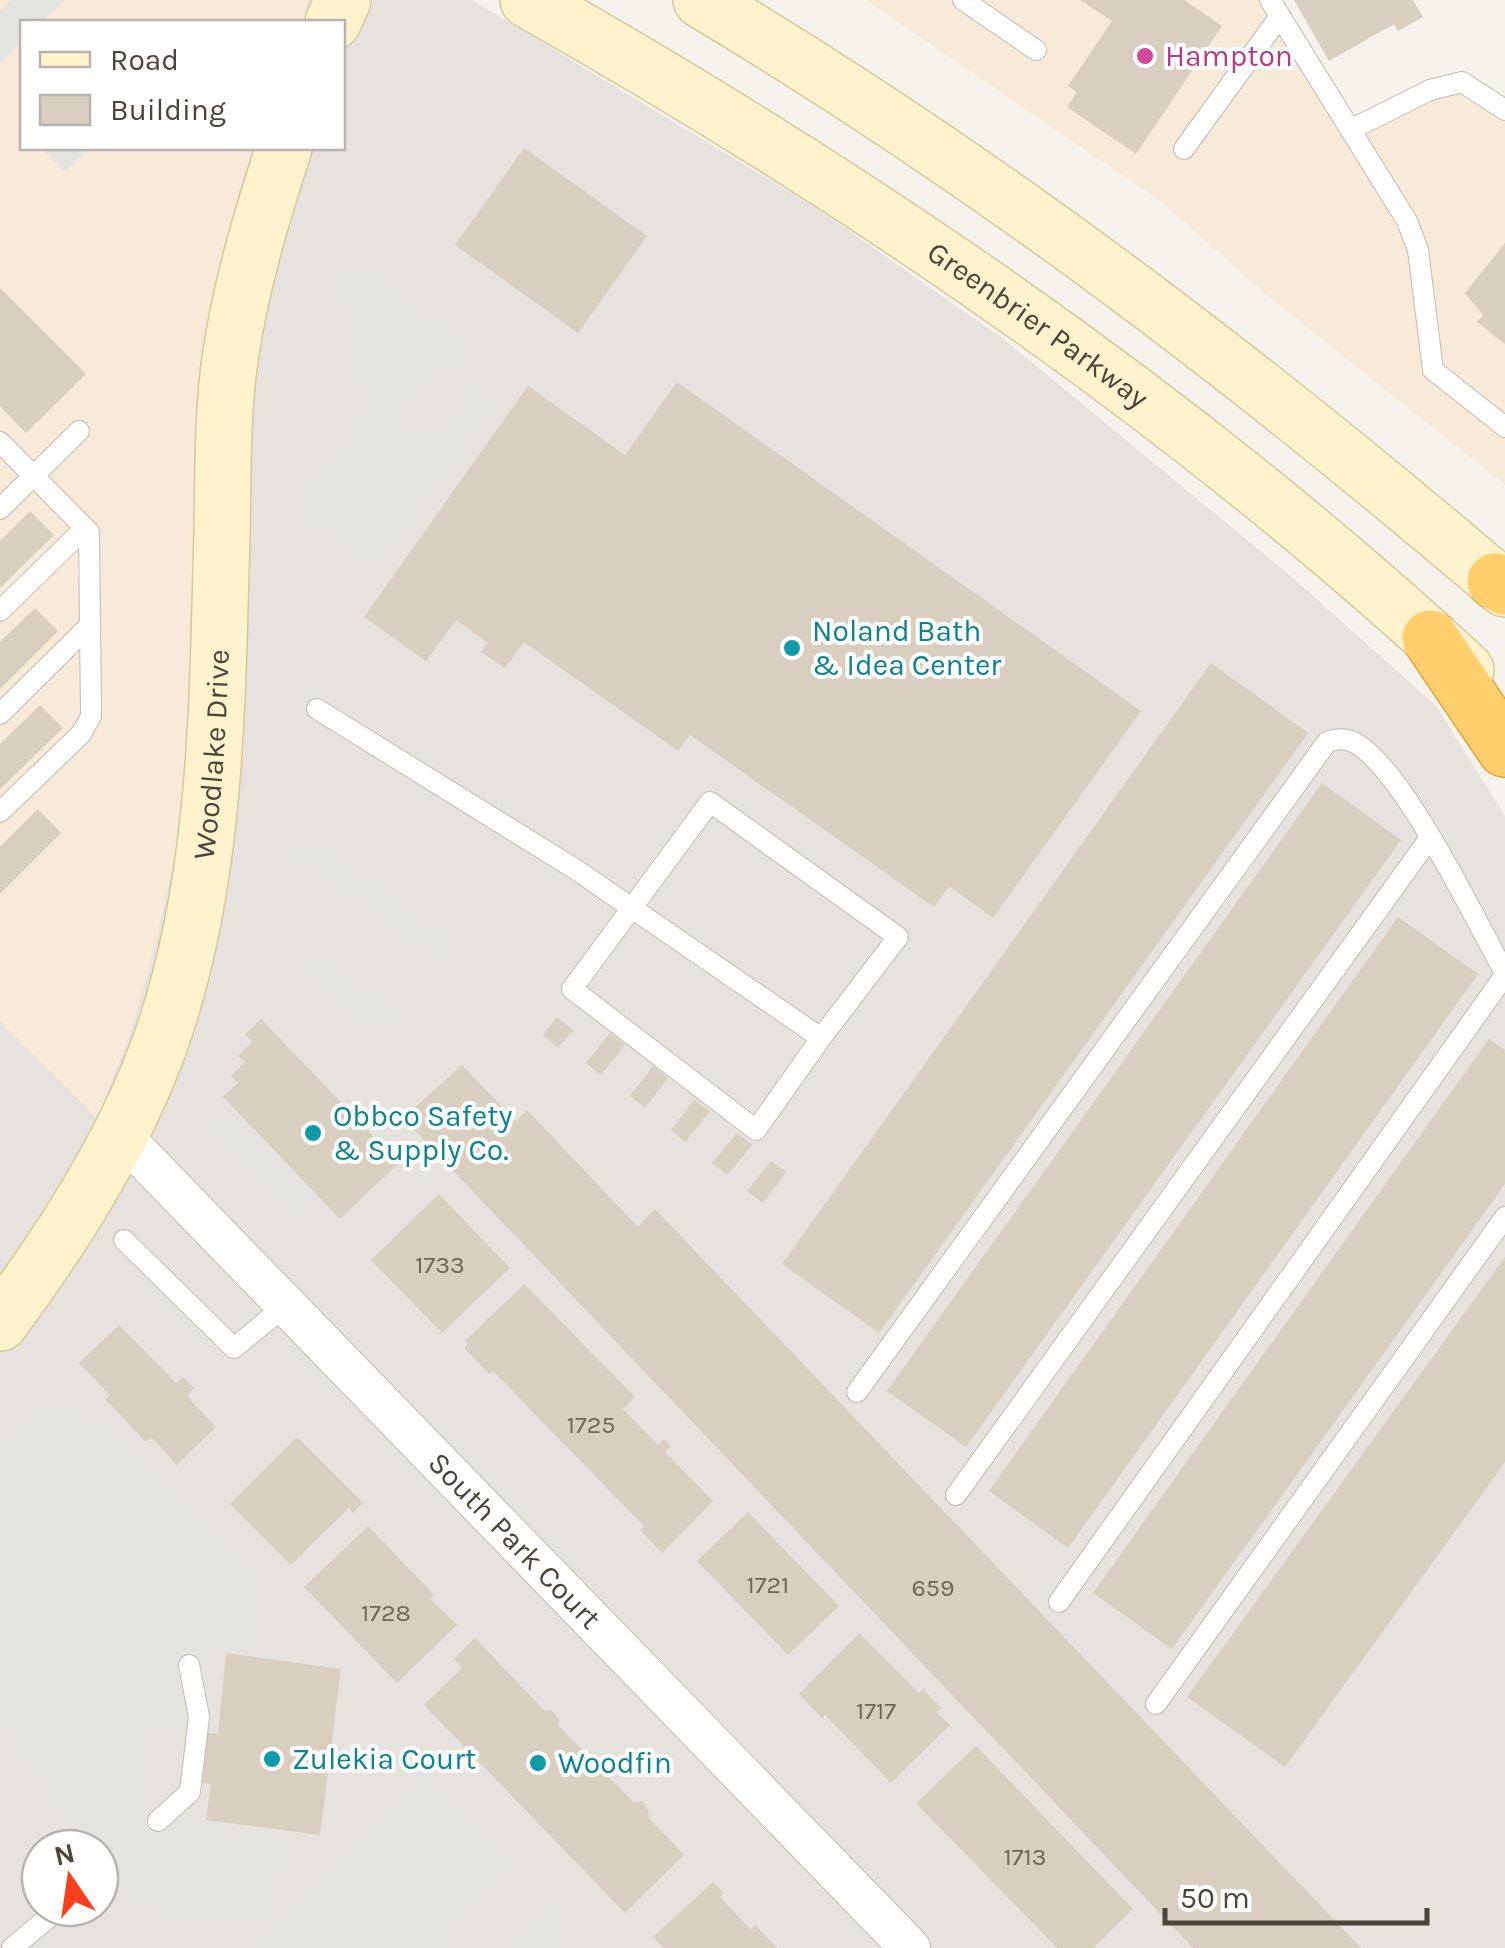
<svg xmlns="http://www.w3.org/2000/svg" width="1505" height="1948" font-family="Karla,sans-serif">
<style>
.commercial{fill:#f7ead8}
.industrial{fill:#e6e2dd;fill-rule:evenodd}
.parking{fill:#e5e3e0}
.building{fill:#d8cfc1}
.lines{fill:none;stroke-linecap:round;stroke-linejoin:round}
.lane-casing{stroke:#c2bbae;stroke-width:22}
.street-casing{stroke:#c2bbae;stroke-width:42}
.secondary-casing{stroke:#d6c79b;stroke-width:58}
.highway-casing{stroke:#e0a43c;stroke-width:58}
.lane{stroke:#fff;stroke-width:20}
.street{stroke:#fff;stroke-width:40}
.secondary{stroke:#fff3cd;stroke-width:55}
.highway{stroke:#ffcf6e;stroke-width:55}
.hotel-dot{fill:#d1479c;stroke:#fff;stroke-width:4}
.culture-dot{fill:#0f9aa8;stroke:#fff;stroke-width:4}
.labels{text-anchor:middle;stroke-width:8;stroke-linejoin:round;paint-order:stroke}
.number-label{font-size:25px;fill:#6e675b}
.hotel-label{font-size:30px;fill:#b23c85;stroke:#fff;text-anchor:start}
.street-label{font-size:30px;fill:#4b4439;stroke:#fff}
.culture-label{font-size:30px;fill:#0d838f;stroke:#fff;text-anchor:start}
</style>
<rect width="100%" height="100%" fill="#f6f3ec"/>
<!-- commercial -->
<g class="commercial">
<path d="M0 0H308L303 22H22V148H253L241 185 200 396 188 755 181 830 155 945 131 1031 96 1119 0 1022Z"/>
<path d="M866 0H1270L1350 129 1462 82 1505 115V485L1262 291 1163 203Z"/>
</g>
<!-- industrial -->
<path class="industrial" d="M308 0H472L818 209 1006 341 1293 578 1436 706 1505 816V1948H0V1022L97 1118 131 1031 155 945 181 830 188 755 200 396 214 295 241 185 253 148H342V22H303ZM40 1848H100V1908H40Z"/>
<!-- parking -->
<g class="parking">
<path d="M11 0H65L42 22H22V41L0 63V11Z"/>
<path d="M42 148H90L66 172Z"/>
<path d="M352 259 477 348 463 371 445 359 401 417 431 440 472 384 499 404 374 572 291 511 373 398 332 372 350 346 337 280Z"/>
<path d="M304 832 458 941 439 964 287 855Z"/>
<path d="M316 946 401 1016 382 1039 297 970Z"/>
<path d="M227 1102 316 1194 290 1219 201 1126Z"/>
<path d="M39 1403 94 1415 116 1427 261 1579 256 1654 216 1650 210 1728 151 1727 146 1818 290 1839 281 1899 259 1924 133 1913 100 1868V1848H86L0 1728V1454Z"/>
<path d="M420 1768 519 1867 439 1948H244Z"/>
<path d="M551 1900 575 1925 551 1948H502Z"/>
</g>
<!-- building -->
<g class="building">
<path d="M1080 0H1184L1222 26 1136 154 1067 107 1077 92 1068 86 1112 21Z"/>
<path d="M1294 0H1413L1423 17 1398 31 1394 24 1329 61Z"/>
<path d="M524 148 647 236 578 333 455 245Z"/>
<path d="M1505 243V344L1477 322 1483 315 1465 293Z"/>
<path d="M0 288 86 374 26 433 0 406Z"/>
<path d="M677 382 1141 711 993 918 949 886 934 907 690 735 678 751 524 642 505 668 481 652 488 643 456 620 426 661 364 617 528 386 625 455Z"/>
<path d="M30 511 54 535 0 588V541Z"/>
<path d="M35 608 58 631 0 689V642Z"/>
<path d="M1211 663 1308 733 879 1333 782 1264Z"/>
<path d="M40 705 63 728 0 789V744Z"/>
<path d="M1322 783 1401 840 966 1447 887 1391Z"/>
<path d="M38 809 61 833 0 894V847Z"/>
<path d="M1398 917 1478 974 1068 1548 989 1491Z"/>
<path d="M557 1017 573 1030 558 1048 543 1035Z"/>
<path d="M261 1019 399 1163 340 1219 223 1097 238 1083 231 1076 245 1062 238 1056 252 1042 245 1034Z"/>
<path d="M610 1033 625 1045 601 1075 586 1063Z"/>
<path d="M1489 1039 1505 1050V1184L1172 1649 1093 1593Z"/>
<path d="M462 1065 516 1121 527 1110 638 1227 655 1209 1361 1948H1193L403 1118Z"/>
<path d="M653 1066 668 1078 645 1108 630 1096Z"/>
<path d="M694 1100 710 1111 685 1142 671 1130Z"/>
<path d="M737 1133 752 1145 727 1175 712 1163Z"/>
<path d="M771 1161 786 1172 763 1203 747 1191Z"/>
<path d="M439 1194 510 1268 442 1333 371 1260Z"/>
<path d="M1505 1257V1462L1285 1767 1187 1697Z"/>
<path d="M524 1284 635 1397 623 1409 658 1445 664 1439 671 1446 665 1452 713 1501 662 1553 640 1530 644 1526 492 1370 489 1374 464 1348 468 1344 465 1341Z"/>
<path d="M119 1325 176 1383 183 1377 194 1388 188 1395 191 1401 216 1427 177 1465 152 1438 145 1441 105 1399 110 1395 79 1363Z"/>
<path d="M297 1437 363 1503 353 1513 349 1508 291 1565 230 1504Z"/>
<path d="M748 1512 839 1606 788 1655 697 1561Z"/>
<path d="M368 1526 434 1595 430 1599 457 1625 397 1683 304 1587Z"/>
<path d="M859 1633 919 1693 923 1689 941 1708 936 1712 950 1725 891 1783 825 1715 822 1718 799 1694Z"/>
<path d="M475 1638 545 1711 551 1710 559 1718 558 1725 634 1803 642 1801 648 1810 649 1818 684 1855 625 1913 424 1705 462 1668 454 1659Z"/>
<path d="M226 1653 341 1669 320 1835 206 1820 211 1784 181 1780 187 1730 218 1734Z"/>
<path d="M976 1746 1133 1909 1093 1948H1057L916 1803Z"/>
<path d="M713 1882 724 1893 720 1897 751 1930 755 1925 777 1948H664L653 1937Z"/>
</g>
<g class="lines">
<defs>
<g id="lane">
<path d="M963 0 1036 50"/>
<path d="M1270 0 1407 221 1418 250 1433 370 1505 427"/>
<path d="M1350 130 1430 90 1462 82 1505 110"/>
<path d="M1184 149 1280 16"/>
<path d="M0 442 89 532 91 716 81 734 0 812"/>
<path d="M0 509 79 431"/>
<path d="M0 611 85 528"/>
<path d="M317 709 575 869 821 1038 756 1130 572 989 710 802 898 937 821 1038"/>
<path d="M0 714 90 625"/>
<path d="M124 1240 234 1348 285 1306"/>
<path d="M857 1392 1327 742C1338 738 1347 738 1357 744 1406 774 1474 918 1505 973"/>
<path d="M956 1495 1429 839"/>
<path d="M1059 1602 1505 975"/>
<path d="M1156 1704 1505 1217"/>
<path d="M158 1821 190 1792 199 1717 189 1665"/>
<path d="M12 1948 60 1908"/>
</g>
<g id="street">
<path id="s1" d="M119 1133 910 1948"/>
</g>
<g id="secondary">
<path id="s2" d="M528 0C862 189 1184 409 1466 670"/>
<path d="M701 0C988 171 1251 372 1505 589"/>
<path d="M333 22 343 0"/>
<path id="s3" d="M0 1323C62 1240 122 1147 158 1049 218 885 217 705 222 533 223 473 222 411 231 352 242 282 262 215 284 148"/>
</g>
<g id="highway">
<path d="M1495 581 1505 587"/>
<path d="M1430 638 1505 749"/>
</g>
</defs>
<!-- lane casing -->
<use href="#lane" class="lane-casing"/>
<!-- street casing -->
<use href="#street" class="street-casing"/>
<!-- secondary casing -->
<use href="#secondary" class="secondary-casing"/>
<!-- highway casing -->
<use href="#highway" class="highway-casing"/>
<!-- lane -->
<use href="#lane" class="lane"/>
<!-- street -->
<use href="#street" class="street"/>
<!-- secondary -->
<use href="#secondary" class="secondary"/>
<!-- highway -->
<use href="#highway" class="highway"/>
</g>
<!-- markers -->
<circle class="hotel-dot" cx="1145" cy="56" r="10"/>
<g class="culture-dot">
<circle cx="792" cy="648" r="10"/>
<circle cx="313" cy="1133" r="10"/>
<circle cx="272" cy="1759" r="10"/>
<circle cx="538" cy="1763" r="10"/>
</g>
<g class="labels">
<!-- number labels -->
<g class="number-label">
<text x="440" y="1273">1733</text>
<text x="591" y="1433">1725</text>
<text x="768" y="1593">1721</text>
<text x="933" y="1596">659</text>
<text x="386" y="1621">1728</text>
<text x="876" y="1719">1717</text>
<text x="1025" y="1865">1713</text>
</g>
<!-- hotel labels -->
<g class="hotel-label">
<text x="1165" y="66">Hampton</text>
</g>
<!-- street labels -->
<g class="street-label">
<text dy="10" stroke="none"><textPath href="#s2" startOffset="605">Greenbrier Parkway</textPath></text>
<text dy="10" stroke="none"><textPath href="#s3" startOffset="618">Woodlake Drive</textPath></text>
<text dy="10" stroke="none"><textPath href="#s1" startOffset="568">South Park Court</textPath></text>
</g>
<!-- culture labels -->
<g class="culture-label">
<text x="812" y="641">Noland Bath<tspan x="812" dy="34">&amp; Idea Center</tspan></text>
<text x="333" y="1126">Obbco Safety<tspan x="333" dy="34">&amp; Supply Co.</tspan></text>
<text x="292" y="1769">Zulekia Court</text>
<text x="558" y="1773">Woodfin</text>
</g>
</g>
<!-- legend -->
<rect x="20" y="20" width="325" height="130" fill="#ffffff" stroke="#b7b4b0" stroke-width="2.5"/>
<rect x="40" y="52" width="50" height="15" fill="#fff3cd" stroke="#b7b4b0" stroke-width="2.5"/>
<text x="110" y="70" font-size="30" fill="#4b4439">Road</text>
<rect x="40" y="95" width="50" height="30" fill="#d8cfc1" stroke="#b7b4b0" stroke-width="2.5"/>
<text x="110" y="120" font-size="30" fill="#4b4439">Building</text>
<!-- north arrow -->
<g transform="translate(70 1878) rotate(347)"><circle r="48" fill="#ffffff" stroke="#b7b4b0" stroke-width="2.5"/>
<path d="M0-8L18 38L0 25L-18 38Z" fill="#fc3f1d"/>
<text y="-15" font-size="28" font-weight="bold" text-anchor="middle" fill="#4b4439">N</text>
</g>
<!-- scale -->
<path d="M1165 1908v15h262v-15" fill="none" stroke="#4b4439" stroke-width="5"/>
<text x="1180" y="1908" font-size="30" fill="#4b4439" stroke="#ffffff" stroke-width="8" paint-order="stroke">50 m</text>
</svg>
